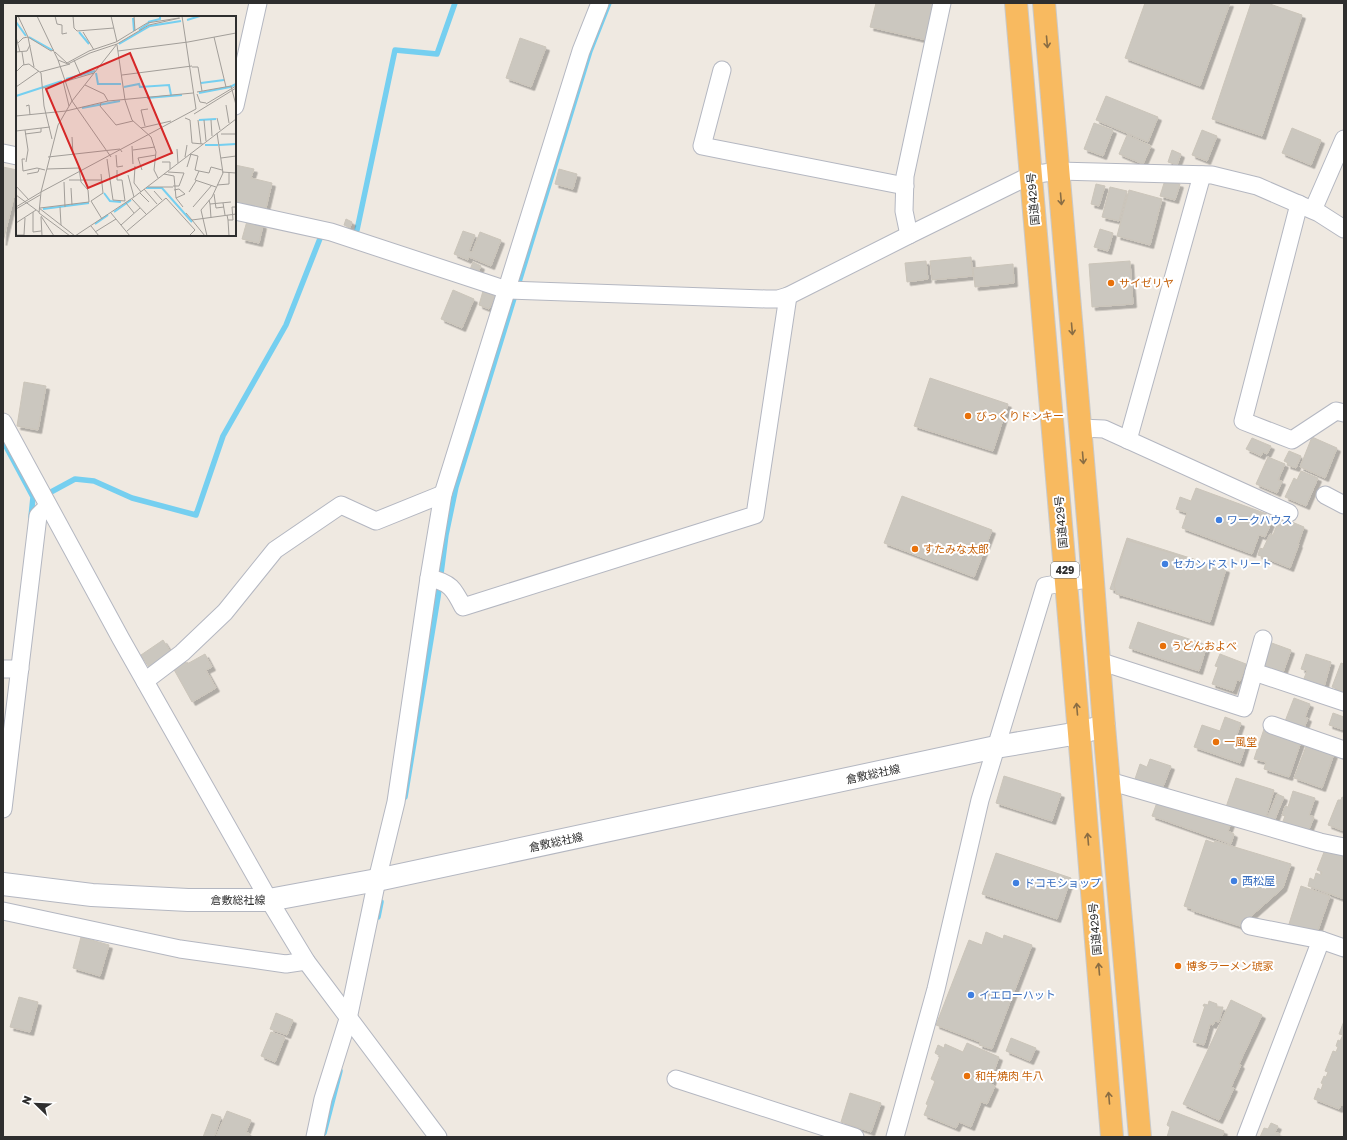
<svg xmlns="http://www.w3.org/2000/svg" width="1347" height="1140" font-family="'Golos Text','Noto Sans JP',sans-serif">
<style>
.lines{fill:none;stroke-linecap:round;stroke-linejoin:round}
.stream{stroke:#75cff0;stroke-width:5.5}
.building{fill:#cbc7bf;stroke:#cbc5ba;filter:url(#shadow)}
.minor-casing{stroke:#b4b7c1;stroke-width:19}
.secondary-casing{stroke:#b4b7c1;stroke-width:24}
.trunk-casing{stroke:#c9c9c9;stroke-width:24}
.minor{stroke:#fff;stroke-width:17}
.secondary{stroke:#fff;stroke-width:22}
.trunk{stroke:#f8ba60;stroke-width:22}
.oneway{stroke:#896d44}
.food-dot{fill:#e8710a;stroke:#fff;stroke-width:1.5}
.shop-dot{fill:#3f7fe0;stroke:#fff;stroke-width:1.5}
.labels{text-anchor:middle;stroke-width:4;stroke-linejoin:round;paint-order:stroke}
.shield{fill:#fff;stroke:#6d6d6d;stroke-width:1}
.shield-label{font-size:10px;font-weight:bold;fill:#2e2e2e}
.street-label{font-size:11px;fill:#2e2e2e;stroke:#fff}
.food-label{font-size:11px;fill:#c56008;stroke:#fff;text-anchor:start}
.shop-label{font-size:11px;fill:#366cbe;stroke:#fff;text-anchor:start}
.inset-river{fill:none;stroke:#75cff0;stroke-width:2}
.inset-road{fill:none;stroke:#a29e99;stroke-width:1}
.view{fill:#d62828;fill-opacity:0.15;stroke:#d62828;stroke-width:2}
.inset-edge{fill:none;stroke:#2e2e2e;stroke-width:2}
</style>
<defs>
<filter id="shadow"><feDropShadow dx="3.5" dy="3.5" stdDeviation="0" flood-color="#0004"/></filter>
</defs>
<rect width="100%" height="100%" fill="#efe9e1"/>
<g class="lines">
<!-- stream -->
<g class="stream">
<path d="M357 230 395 50 437 54 455 3"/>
<path d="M3 441 33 497 31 517"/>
<path d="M51 492 75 479 94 481 132 498 196 515 223 436 286 325 321 236"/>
<path d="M405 797 438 597 446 535 456 487 590 51 609 3"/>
<path d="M378 917 381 902"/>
<path d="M324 1133 340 1071"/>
</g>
</g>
<!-- building -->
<g class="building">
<path d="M876 3H935L926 40 870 27Z"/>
<path d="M1145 3H1230L1200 86 1125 58Z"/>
<path d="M1251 3H1267L1302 15 1262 136 1212 119Z"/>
<path d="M520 38 546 47 531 87 506 78Z"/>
<path d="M1106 96 1158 117 1148 142 1096 120Z"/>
<path d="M1094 123 1113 130 1103 156 1084 149Z"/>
<path d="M1292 128 1321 140 1311 165 1282 153Z"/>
<path d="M1202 130 1217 136 1207 161 1192 155Z"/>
<path d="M1127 135 1151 146 1143 164 1119 154Z"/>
<path d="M1172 150 1181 154 1177 165 1168 162Z"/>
<path d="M235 165 254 169 251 178 272 183 265 212 235 204Z"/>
<path d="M3 167 17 170V184L3 242Z"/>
<path d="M559 169 577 174 573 189 555 184Z"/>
<path d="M1165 180 1180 184 1175 200 1160 196Z"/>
<path d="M1096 184 1105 186 1099 206 1091 204Z"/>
<path d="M1110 187 1127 191 1119 221 1102 217Z"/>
<path d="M1129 190 1162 199 1150 245 1117 236Z"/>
<path d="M346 219 352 222 350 228 344 225Z"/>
<path d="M247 221 263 225 259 243 242 239Z"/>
<path d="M1100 229 1113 233 1108 251 1094 247Z"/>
<path d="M463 231 475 235 469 251 472 252 480 232 501 240 491 266 469 257 468 260 454 254Z"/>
<path d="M971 257 973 276 932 280 930 261Z"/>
<path d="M926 261 928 279 907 282 905 263Z"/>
<path d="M1130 261 1133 304 1092 307 1089 264Z"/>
<path d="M473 262 481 266 477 275 469 272Z"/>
<path d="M1013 264 1014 283 975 287 973 268Z"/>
<path d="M453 290 474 299 462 328 441 319Z"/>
<path d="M483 291 495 296 489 309 479 305Z"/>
<path d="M930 378 1008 404 993 451 914 426Z"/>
<path d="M24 382 46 386 38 430 17 426Z"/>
<path d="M1312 437 1337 448 1325 478 1300 467Z"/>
<path d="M1252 438 1271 446 1267 454 1263 452 1261 456 1246 449Z"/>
<path d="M1289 451 1301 456 1296 468 1287 465 1288 463 1284 461Z"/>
<path d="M1268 457 1285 464 1278 480 1282 481 1277 493 1256 484Z"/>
<path d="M1301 471 1318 478 1306 506 1285 497 1294 478 1297 480Z"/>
<path d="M1196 488 1267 514 1264 520 1271 523 1265 537 1259 535 1252 554 1182 528 1187 513 1176 509 1180 497 1191 501Z"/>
<path d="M902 496 992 530 974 577 884 543Z"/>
<path d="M1280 517 1304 527 1298 544H1299L1290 568 1258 555 1260 548 1263 549 1270 534 1273 535Z"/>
<path d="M1127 538 1225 569 1209 621 1110 589Z"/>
<path d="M1127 540 1226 569 1210 622 1118 594 1117 595 1114 585Z"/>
<path d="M1138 622 1207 645 1199 671 1129 648Z"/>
<path d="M163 640 174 657 152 672 141 655Z"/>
<path d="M1269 642 1291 650 1281 678 1259 670Z"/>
<path d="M205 654 212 667 206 670 216 688 192 702 172 666 184 659 187 664Z"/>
<path d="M1220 654 1246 664 1240 681 1237 680 1233 691 1212 684 1218 667 1215 666Z"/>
<path d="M1306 654 1331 662 1324 687 1303 681 1307 671 1301 669Z"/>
<path d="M1341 663 1344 664V692L1332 687Z"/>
<path d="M1294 698 1310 704 1305 717 1308 718 1303 731 1284 724Z"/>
<path d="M1333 713 1344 717V730L1329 725Z"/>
<path d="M1225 717 1241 723 1236 737 1247 741 1240 763 1194 747 1202 725 1220 731Z"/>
<path d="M1264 729 1301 742 1289 777 1264 769 1266 762 1254 759Z"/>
<path d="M1307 744 1334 754 1322 788 1294 778Z"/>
<path d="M1150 759 1171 766 1161 792 1134 782 1140 764 1147 767Z"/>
<path d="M1004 776 1061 794 1052 821 996 803Z"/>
<path d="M1236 778 1274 790 1264 823 1225 810Z"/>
<path d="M1293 791 1315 798 1309 815 1314 817 1308 832 1281 826 1285 816 1282 815 1285 806 1288 807Z"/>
<path d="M1277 794 1284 797 1273 824 1266 821Z"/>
<path d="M1159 797 1231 823 1228 831 1234 834 1231 844 1152 816Z"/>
<path d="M1342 797 1344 798V831L1328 825 1338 800H1341Z"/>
<path d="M1206 840 1214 843 1215 841 1291 864 1283 888 1240 926 1191 910 1192 909 1184 906Z"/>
<path d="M1326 847 1344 854V899L1308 886 1310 878 1314 880 1316 873 1321 875 1322 872 1317 870Z"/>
<path d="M996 853 1071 878 1057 919 982 894Z"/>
<path d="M1301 886 1330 896 1317 933 1289 924Z"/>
<path d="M986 932 1003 939 1004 935 1032 945 992 1049 979 1045 980 1042 936 1025 969 940 982 945Z"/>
<path d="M81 937 109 945 100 976 73 968Z"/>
<path d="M19 997 38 1002 30 1032 10 1027Z"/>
<path d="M1231 1000 1262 1015 1239 1064 1241 1065 1231 1087 1234 1088 1219 1120 1183 1104Z"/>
<path d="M1209 1001 1217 1004 1216 1007H1223L1219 1022 1215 1021 1213 1025 1210 1024 1204 1045 1193 1042 1205 1006H1203L1204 1004 1208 1005Z"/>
<path d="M276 1013 293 1020 287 1035 270 1029Z"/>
<path d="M1344 1021V1106L1341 1105 1339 1109 1314 1099 1318 1088 1321 1090 1323 1084 1321 1083 1324 1076 1326 1077 1328 1072 1325 1071 1333 1051 1336 1052 1338 1047 1336 1046 1338 1040 1340 1041 1343 1035 1339 1034Z"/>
<path d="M271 1032 285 1037 275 1062 261 1056Z"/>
<path d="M1011 1038 1036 1048 1030 1061 1006 1051Z"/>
<path d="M967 1043 999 1057 994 1071 996 1072 991 1084 995 1086 987 1104 981 1102 971 1127 959 1122 956 1128 924 1115 928 1105 926 1104 935 1081 931 1079 940 1056 935 1053 938 1045 944 1048 945 1044 963 1052Z"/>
<path d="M850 1093 881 1103 871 1132 841 1122Z"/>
<path d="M227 1111 251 1120 246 1132 250 1134 248 1137H216Z"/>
<path d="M1172 1111 1224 1131 1222 1137H1167L1170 1127 1167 1125Z"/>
<path d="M212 1114 221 1117 214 1137H203Z"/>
<path d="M1271 1123 1278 1126 1275 1132 1280 1134 1279 1137H1260L1264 1128 1268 1129Z"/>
</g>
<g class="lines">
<defs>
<g id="minor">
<path d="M722 70 702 146 905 186"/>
<path d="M235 106 258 3"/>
<path d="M3 153 17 156"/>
<path d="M1299 204 1243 421 1292 440 1336 411 1344 413"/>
<path d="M1313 210 1344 139"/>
<path d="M235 211 331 232 507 290 766 299H778L788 296 909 235 1031 175 1058 171 1212 175 1257 186 1319 213 1344 229"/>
<path d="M909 235 904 211 905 176 942 3"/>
<path d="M3 422 121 639 269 900 306 961 438 1137"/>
<path d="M1080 428 1104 429 1289 513"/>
<path d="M1128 440 1202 175"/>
<path d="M1325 495 1344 505"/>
<path d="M429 578C450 582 454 589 463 607L755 515 788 296"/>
<path d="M1099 661 1244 708 1263 639"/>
<path d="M3 669H20"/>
<path d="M1254 672 1344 702"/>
<path d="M145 681 182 653 225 612 275 550 341 505 376 521 443 494"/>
<path d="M1272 725 1344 750"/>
<path d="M1109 781 1320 842 1344 847"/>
<path d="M3 809 38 516 48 506"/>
<path d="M3 911 180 949 286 964 306 961"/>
<path d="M1250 926 1321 940 1344 948"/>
<path d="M676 1079 855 1137"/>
<path d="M315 1137 323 1099 348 1019 377 880 396 802 429 578 443 494 581 51 600 3"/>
<path d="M895 1137 936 989 980 800 1045 586 1093 578"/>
<path d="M1246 1137 1321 940"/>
</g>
<path id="secondary" d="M3 884 92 895 188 900H269L377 880 996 747 1079 733 1104 726"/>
<g id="trunk">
<path d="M1016 3 1079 733 1112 1137"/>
<path d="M1044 3 1090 543 1104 726 1140 1137"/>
</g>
</defs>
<!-- minor casing -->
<use href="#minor" class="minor-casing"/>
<!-- secondary casing -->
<use href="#secondary" class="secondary-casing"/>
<!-- trunk casing -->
<use href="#trunk" class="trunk-casing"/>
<!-- minor -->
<use href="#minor" class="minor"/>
<!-- secondary -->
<use href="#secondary" class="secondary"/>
<!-- trunk -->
<use href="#trunk" class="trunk"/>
</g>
<!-- one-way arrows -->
<defs><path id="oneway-shaft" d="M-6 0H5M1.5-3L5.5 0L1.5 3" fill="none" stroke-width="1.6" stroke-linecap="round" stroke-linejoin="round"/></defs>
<g class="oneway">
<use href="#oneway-shaft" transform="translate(1047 42) rotate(85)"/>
<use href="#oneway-shaft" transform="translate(1061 199) rotate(85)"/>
<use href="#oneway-shaft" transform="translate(1072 329) rotate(85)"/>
<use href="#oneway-shaft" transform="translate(1083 458) rotate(85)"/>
<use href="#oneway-shaft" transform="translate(1077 709) rotate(-95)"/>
<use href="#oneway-shaft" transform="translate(1088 839) rotate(-95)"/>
<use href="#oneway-shaft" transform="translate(1099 969) rotate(-95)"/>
<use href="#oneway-shaft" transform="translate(1109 1098) rotate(-95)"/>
</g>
<!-- markers -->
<g class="food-dot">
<circle cx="1111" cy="283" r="4"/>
<circle cx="968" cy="416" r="4"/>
<circle cx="915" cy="549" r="4"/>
<circle cx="1163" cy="646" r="4"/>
<circle cx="1216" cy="742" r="4"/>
<circle cx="1178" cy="966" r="4"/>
<circle cx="967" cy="1076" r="4"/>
</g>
<g class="shop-dot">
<circle cx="1219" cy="520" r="4"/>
<circle cx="1165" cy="564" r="4"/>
<circle cx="1234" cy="881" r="4"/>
<circle cx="1016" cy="883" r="4"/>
<circle cx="971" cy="995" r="4"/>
</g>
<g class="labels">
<!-- shield labels -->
<rect class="shield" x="1051" y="562" width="28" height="16" rx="3"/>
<g class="shield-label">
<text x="1065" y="574">429</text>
</g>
<!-- street labels -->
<g class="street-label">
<text transform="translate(1033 199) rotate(-95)" y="4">国道429号</text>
<text transform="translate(1061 522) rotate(-95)" y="4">国道429号</text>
<text transform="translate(873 774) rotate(-12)" y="4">倉敷総社線</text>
<text transform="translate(556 842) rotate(-12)" y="4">倉敷総社線</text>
<text x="238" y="904">倉敷総社線</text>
<text transform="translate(1095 929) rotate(-95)" y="4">国道429号</text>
</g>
<!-- food labels -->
<g class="food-label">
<text x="1119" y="287">サイゼリヤ</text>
<text x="976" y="420">びっくりドンキー</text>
<text x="923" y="553">すたみな太郎</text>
<text x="1171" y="650">うどんおよべ</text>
<text x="1224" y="746">一風堂</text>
<text x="1186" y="970">博多ラーメン琥家</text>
<text x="975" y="1080">和牛焼肉 牛八</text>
</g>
<!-- shop labels -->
<g class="shop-label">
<text x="1227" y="524">ワークハウス</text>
<text x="1173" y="568">セカンドストリート</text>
<text x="1242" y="885">西松屋</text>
<text x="1024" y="887">ドコモショップ</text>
<text x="979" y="999">イエローハット</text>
</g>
</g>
<!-- overview -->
<g transform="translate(16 16)">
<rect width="220" height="220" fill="#efe9e1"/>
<path class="inset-river" d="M117 2 118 15M171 4 184 0M0 6 10 20M132 6 144 3V0M123 14 133 7M63 16 73 28M13 21 36 34M103 28 134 10 165 5M80 57 82 68H105M50 63 79 55M185 67 208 64M108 71 123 68 124 71 153 69 155 79M183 77 214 71 220 68M0 80 46 65M131 82 166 79M66 92 104 85M183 104 200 103M189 129H202M203 129 220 128M130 172H146L176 206M88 177 94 185 105 186M27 193 73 187M98 196 115 184M79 208 92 199"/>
<path class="inset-road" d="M2 0 12 21 35 35 38 34M21 0 42 44 56 85 95 141M39 0 41 8 46 9V18L51 17M57 0 58 12 61 15 98 12M95 0 101 26M118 0 119 15M67 16 78 34M0 21 4 36M12 21 18 51M198 21 210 71M172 26 220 17M2 27 7 22 12 21M101 29 109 84 116 104 135 121 140 136 138 154 142 162M102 35 172 26M0 36 11 35 14 29M6 36 8 49M39 36 51 47 73 35 100 26 131 7 163 2M42 44 52 48 74 37 101 28 133 9 164 2M58 44 65 60M176 51H182L186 75M0 56 7 49 13 48 25 57 28 90 36 123M24 56 54 48M106 59 176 50M47 65 53 90M69 69 88 78 92 85M0 71 23 55M27 72 78 57M181 76 215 70 220 89M181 78 184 86 190 87M85 87 84 90 100 109 117 105M190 88 220 70M210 89 213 107M10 90 13 89 14 99M178 98 220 72M0 100 50 95 92 85 177 77M169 102 174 104 176 127 187 128M201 102 204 114M182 104 185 128M188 104 190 125M195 104 196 120M129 110 125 94 132 93M125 112 155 105M9 114 12 134 10 146M0 115 34 111M9 118 25 116V112M205 118H220M56 121 57 139M116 130 117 148M161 133 162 147M117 134 139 131M174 138 182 140 179 154 183 155 179 164 200 171M100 139 101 151 107 150M32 141 104 133 106 136M169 141 171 129M205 142 220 140M9 143H6L7 155 21 152 29 154M91 143 97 184 109 185M146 146H154V153M119 150 118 167 125 176M171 151 175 138M101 154V164H106L109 185M126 154 122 142 140 139M183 155 193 157 195 151 206 154M152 156 168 157 163 170H157M206 156 220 157M11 158 22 156 23 153M148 158 158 160 160 182 167 191M112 159 118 181M53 164H86M48 166 49 191M201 169 213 168V156M0 170 13 184M132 171H157M55 172 56 189M128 173 141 188M158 174 163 173 169 178 160 182M138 175 146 184M173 176 180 165M124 177 133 186M198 178 200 192 208 191M0 179 23 196M116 183 130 198M193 184 194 188 215 186M75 185 87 177 85 158M75 185 86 203M110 187 118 197M207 187 209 199M194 188 195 202M0 191 25 176 42 109 56 85 101 28M44 191 45 209M177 191 196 169M23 192 59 220M24 192 73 186 72 174 65 166 63 152 31 153M0 193 24 179M17 196V216L25 215M95 197 114 220M170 197 176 204 220 198M211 199 212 204H217L216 191H220M25 200 38 220M25 201 26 220M176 204 189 220M212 204 213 220M0 207 20 194M105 209 124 192M75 210 83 220M111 215 150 182 179 214 173 220M79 216 100 203M0 219H8L9 202M54 220 23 197 25 176 180 93 166 0M59 220 118 181 220 103M191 220 185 194 196 181 207 157 201 117"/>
<path class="view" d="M114 37 156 137 72 172 30 73Z"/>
<rect width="220" height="220" class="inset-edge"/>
</g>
<!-- border -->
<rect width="1347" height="1140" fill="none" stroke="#2e2e2e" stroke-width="8"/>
<!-- north arrow -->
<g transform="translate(36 1104) rotate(293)" stroke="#ffffff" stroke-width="3" paint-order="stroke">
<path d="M0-3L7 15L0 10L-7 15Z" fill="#2e2e2e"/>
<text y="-6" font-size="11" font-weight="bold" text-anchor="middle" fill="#2e2e2e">N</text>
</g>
</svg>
